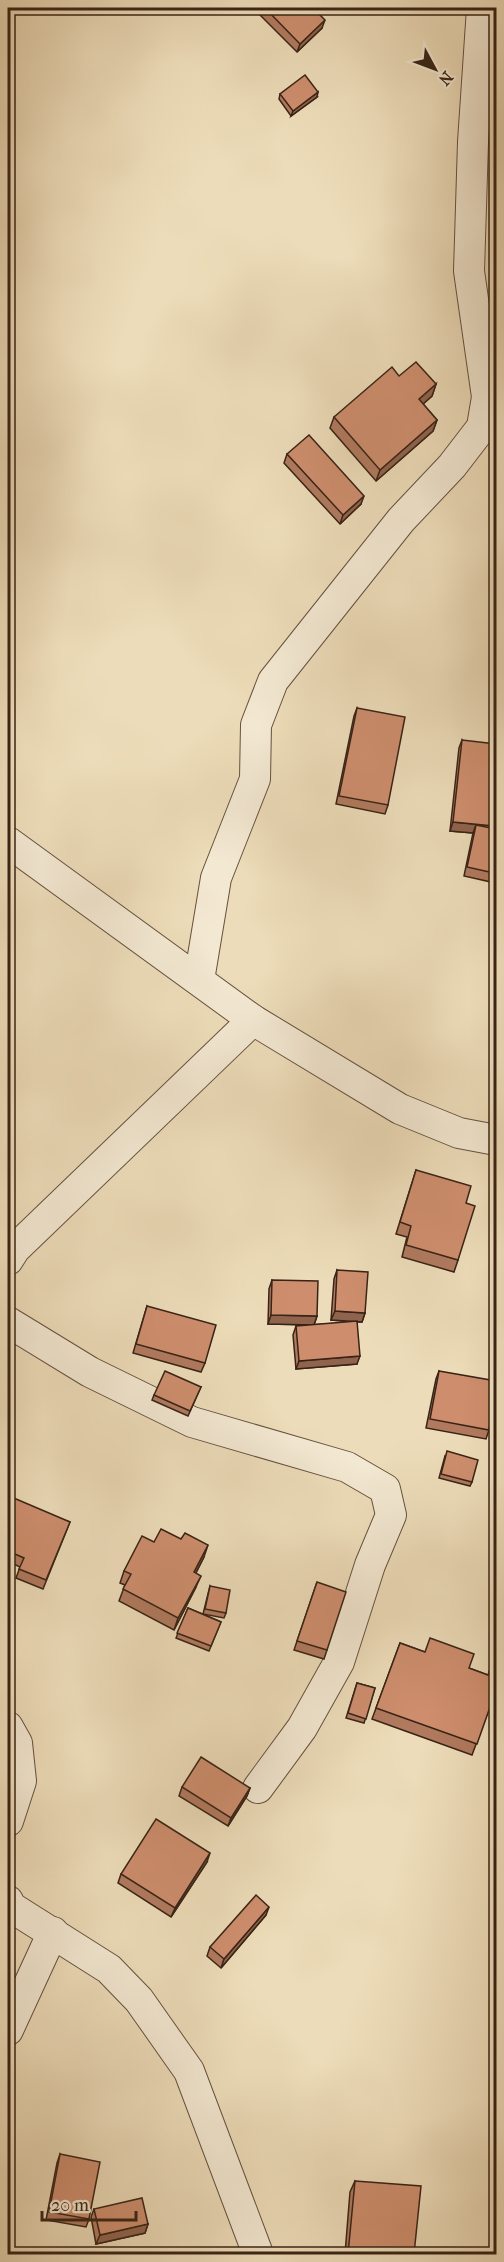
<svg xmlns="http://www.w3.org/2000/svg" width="504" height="2262" font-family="'IM FELL French Canon',serif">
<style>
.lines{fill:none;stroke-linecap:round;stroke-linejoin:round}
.minor-casing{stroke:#65513f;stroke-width:32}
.minor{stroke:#f3e8d2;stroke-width:30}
.wall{fill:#b17a5f;stroke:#382316;stroke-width:1.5}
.shaded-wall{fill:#90634d;stroke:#382316;stroke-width:1.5}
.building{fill:#ce8e6e;stroke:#382316;stroke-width:1.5}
</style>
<rect width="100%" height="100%" fill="#eddcb9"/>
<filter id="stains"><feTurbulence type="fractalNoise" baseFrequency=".00333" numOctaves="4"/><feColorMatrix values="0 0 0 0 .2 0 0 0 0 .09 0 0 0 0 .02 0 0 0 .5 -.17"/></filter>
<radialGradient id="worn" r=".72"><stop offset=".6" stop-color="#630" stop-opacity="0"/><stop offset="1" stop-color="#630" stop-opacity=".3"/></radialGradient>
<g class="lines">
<defs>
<g id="minor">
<path d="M8 842 253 1020 400 1109 459 1133 496 1140"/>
<path d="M199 980 216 878 255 779 256 725 273 681 401 520 452 466 482 427 487 397 469 271 473 142 482 8"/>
<path d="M8 1260 15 1249 253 1020"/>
<path d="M8 1322 90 1372 192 1422 347 1467 385 1489 391 1515 370 1565 339 1662 302 1728 258 1788"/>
<path d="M8 1727 17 1743 21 1781 8 1821"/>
<path d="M8 1901 11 1907 109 1969 139 2000 189 2071 258 2254"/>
<path d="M8 2030 53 1932"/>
</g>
</defs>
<!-- minor casing -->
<use href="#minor" class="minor-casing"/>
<!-- minor -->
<use href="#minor" class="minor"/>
</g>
<!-- wall -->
<g class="wall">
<path d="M253 8H313L322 28 297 52Z"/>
<path d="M280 94 317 97 291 116 279 99Z"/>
<path d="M399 376 436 384 432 396 423 404 437 420 433 431 376 481 330 428 334 417Z"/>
<path d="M287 454 361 504 340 524 284 463Z"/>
<path d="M357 708 388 805 385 814 336 804 354 716Z"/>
<path d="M462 740 494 826 493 829 494 873 491 882 464 876 473 833 450 831 459 748Z"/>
<path d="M416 1170 466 1203 458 1260 454 1272 402 1257 407 1237 396 1234Z"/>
<path d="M337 1270 365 1313 362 1322H357V1364L296 1369 293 1335 296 1326 356 1322 331 1320 334 1279Z"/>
<path d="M272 1280 317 1316 314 1325 268 1324 269 1289Z"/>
<path d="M147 1306 205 1363 201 1372 133 1353Z"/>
<path d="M439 1371 489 1430 486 1439 426 1428 436 1379Z"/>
<path d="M201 1387 188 1416 152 1400 154 1395Z"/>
<path d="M445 1456 472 1482 470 1486 439 1478Z"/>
<path d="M8 1501 70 1522 43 1589 16 1578 20 1567 8 1561Z"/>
<path d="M154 1542 204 1557 196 1573V1587L174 1630 119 1601 125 1585 120 1583 124 1571Z"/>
<path d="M317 1582 327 1650 324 1659 294 1650Z"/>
<path d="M210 1586 226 1613 224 1618 203 1614Z"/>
<path d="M188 1608 221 1622 209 1651 176 1638Z"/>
<path d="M400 1643 488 1675 496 1650V1690L472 1755 372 1719Z"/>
<path d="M357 1683 375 1688 364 1723 346 1718Z"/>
<path d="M182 1787 250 1788 247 1796 228 1826 179 1796Z"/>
<path d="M207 1862 171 1917 118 1883 121 1874Z"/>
<path d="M266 1915 221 1968 207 1956 210 1947Z"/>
<path d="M60 2154 89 2219 86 2227 46 2220 57 2163Z"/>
<path d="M355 2181 414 2254H345L350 2192Z"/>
<path d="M94 2209 148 2224 145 2233 96 2244 91 2217Z"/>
</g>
<!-- shaded-wall -->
<g class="shaded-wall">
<path d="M325 20 322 28 297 52 300 44Z"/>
<path d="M318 92 317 97 291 116 293 111Z"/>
<path d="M436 384 432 396 415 411 419 399Z"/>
<path d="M437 420 433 431 376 481 380 470Z"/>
<path d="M364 496 361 504 340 524 343 515Z"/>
<path d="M453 822 494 826 491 835 476 825 473 833 450 831Z"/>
<path d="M335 1311 365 1313 362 1322 331 1320Z"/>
<path d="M271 1315 317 1316 314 1325 268 1324Z"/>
<path d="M360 1356 357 1364 296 1369 299 1361Z"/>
<path d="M208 1545 204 1557 190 1584 194 1572Z"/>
<path d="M201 1576 196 1587 174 1630 178 1618Z"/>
<path d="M250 1788 247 1796 228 1826 231 1818Z"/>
<path d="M210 1853 207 1862 171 1917 175 1908Z"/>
<path d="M269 1907 266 1915 221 1968 224 1959Z"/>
<path d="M148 2224 145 2233 96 2244 100 2235Z"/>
</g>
<!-- building -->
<g class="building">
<path d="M265 8H313L325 20 300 44Z"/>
<path d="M305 75 318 92 293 111 280 94Z"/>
<path d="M416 362 436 384 419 399 437 420 380 470 334 417 392 367 399 376Z"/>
<path d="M309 435 364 496 343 515 287 454Z"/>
<path d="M357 708 405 717 388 805 339 796Z"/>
<path d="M462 740 496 744V805L494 826 453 822Z"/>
<path d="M476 825 496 829V862L494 873 467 867Z"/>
<path d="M8 882 12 884 8 893Z"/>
<path d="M416 1170 471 1186 466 1203 475 1206 458 1260 406 1245 411 1226 400 1222Z"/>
<path d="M337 1270 368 1272 365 1313 335 1311Z"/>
<path d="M272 1280 318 1281 317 1316 271 1315Z"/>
<path d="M147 1306 216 1325 205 1363 136 1344Z"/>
<path d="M357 1321 360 1356 299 1361 296 1326Z"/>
<path d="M165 1371 201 1387 190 1411 154 1395Z"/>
<path d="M439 1371 496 1381V1392L489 1430 430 1419Z"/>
<path d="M447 1451 478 1460 472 1482 441 1474Z"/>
<path d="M9 1496 70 1522 46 1580 19 1569 24 1558 8 1551V1501Z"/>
<path d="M161 1529 181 1539 185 1533 208 1545 194 1572 201 1576 178 1618 123 1589 131 1574 124 1571 142 1536 154 1542Z"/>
<path d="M317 1582 346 1592 327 1650 297 1641Z"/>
<path d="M210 1586 230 1590 226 1613 205 1609Z"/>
<path d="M188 1608 221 1622 211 1646 177 1633Z"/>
<path d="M430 1638 474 1654 469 1668 496 1678V1690L477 1744 376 1708 400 1643 425 1652Z"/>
<path d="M496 1651V1674L489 1672Z"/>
<path d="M357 1683 375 1688 366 1719 348 1713Z"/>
<path d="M201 1757 250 1788 231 1818 182 1787Z"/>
<path d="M156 1819 210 1853 175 1908 121 1874Z"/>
<path d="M256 1895 269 1907 224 1959 210 1947Z"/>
<path d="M60 2154 100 2162 89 2219 49 2212Z"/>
<path d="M355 2181 421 2186 414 2254H348Z"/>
<path d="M142 2198 148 2224 100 2235 94 2209Z"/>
</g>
<!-- margin -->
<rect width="504" height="2262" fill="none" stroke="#eddcb9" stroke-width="30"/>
<rect x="9" y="9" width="486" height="2244" fill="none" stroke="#382316" stroke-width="3"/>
<rect x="15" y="15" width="474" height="2232" fill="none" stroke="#382316" stroke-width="1.5"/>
<!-- north arrow -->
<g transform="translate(435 69) rotate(131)" stroke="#f3e8d2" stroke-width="4.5" paint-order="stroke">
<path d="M0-4.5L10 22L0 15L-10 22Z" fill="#382316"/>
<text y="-9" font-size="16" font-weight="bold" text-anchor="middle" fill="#382316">N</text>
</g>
<!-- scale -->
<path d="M42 2211v9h94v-9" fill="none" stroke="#382316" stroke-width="3"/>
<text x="51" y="2211" font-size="18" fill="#382316" stroke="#f3e8d2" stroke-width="4.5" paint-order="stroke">20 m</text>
<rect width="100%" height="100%" filter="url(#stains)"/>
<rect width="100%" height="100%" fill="url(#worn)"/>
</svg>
